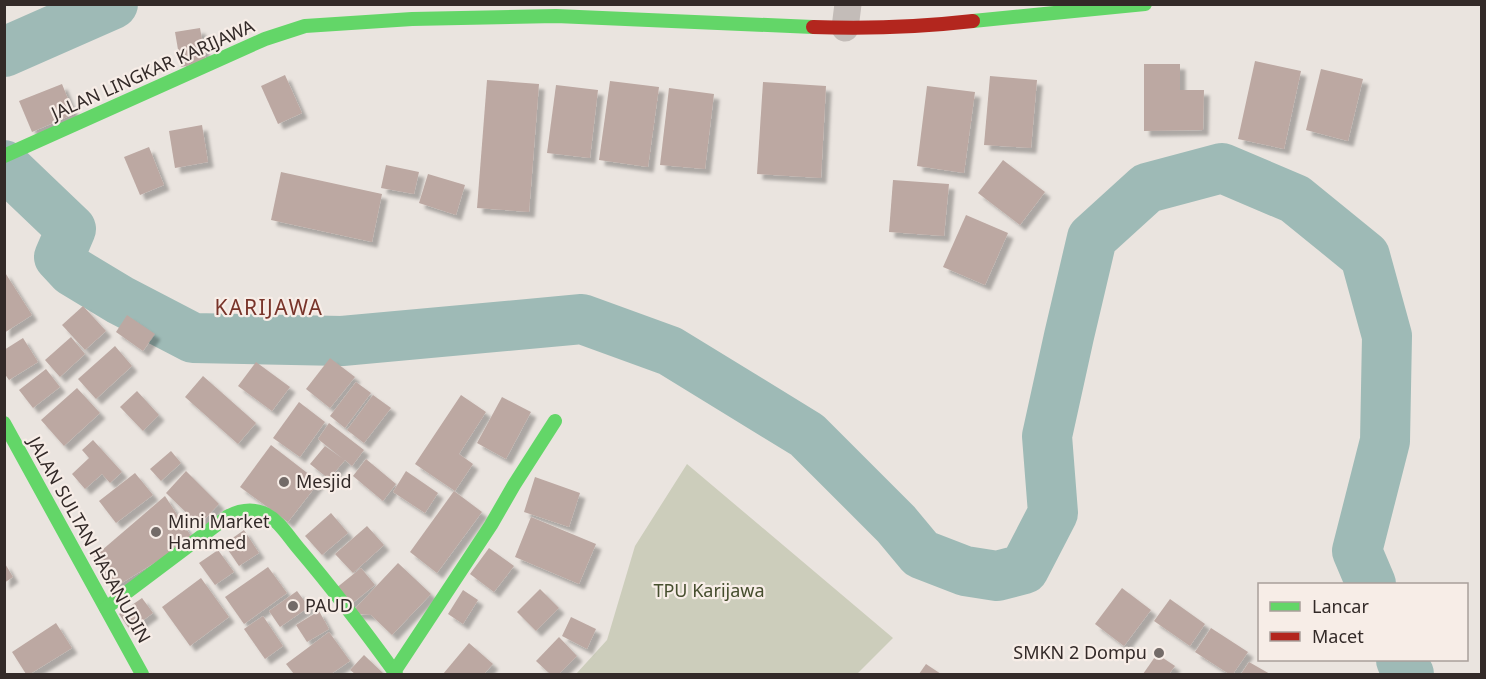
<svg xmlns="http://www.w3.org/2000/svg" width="1486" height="679" font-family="'Noto Sans',sans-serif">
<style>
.green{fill:#cccdbb}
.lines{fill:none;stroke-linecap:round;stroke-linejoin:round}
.river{stroke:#9ebab6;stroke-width:50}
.building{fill:#bca8a2;filter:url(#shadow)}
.street{stroke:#c3bcb8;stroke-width:27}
.fast{stroke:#63d668;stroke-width:14}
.jam{stroke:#b3261e;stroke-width:14}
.poi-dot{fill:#736b68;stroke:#f7ede7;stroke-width:2}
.labels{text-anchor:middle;stroke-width:4.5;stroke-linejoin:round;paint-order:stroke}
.street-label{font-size:18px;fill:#332a28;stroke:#f7ede7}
.poi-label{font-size:18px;fill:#332a28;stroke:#f7ede7;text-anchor:start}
.park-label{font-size:18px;fill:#464e2e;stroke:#f7ede7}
.quarter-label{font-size:21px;letter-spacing:1.5px;fill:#78342a;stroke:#f7ede7}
</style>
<defs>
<filter id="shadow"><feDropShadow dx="5.5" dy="5.5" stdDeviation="1.5" flood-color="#0004"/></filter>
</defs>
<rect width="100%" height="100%" fill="#eae4df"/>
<!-- green -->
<path class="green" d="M687 464 893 638 857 674H576L607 640 635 546Z"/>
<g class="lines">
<!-- river -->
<g class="river">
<path d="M4 52 113 4"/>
<path d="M4 165 71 229 59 257 72 271 120 300 193 338 342 341 582 319 670 351 807 435 896 524 921 554 965 571 997 576 1024 569 1053 513 1047 436 1069 336 1092 238 1147 188 1222 168 1295 199 1365 256 1387 336 1385 441 1357 551 1371 584"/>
<path d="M1401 660 1405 670 1409 674"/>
</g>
</g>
<!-- building -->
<g class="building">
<path d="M200 28 206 62 181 67 175 32Z"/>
<path d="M1255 61 1301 71 1284 149 1238 139Z"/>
<path d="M1144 64H1180V90H1204L1203 130 1144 131Z"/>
<path d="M1321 69 1363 79 1348 141 1306 130Z"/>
<path d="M285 75 302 113 278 124 261 86Z"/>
<path d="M990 76 1037 80 1031 148 984 145Z"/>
<path d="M487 80 539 84 529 212 477 208Z"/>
<path d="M610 81 659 87 648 167 599 160Z"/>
<path d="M763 82 826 86 821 178 757 174Z"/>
<path d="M62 84 74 114 32 132 19 101Z"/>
<path d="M556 85 598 90 590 158 547 153Z"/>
<path d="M927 86 975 92 964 173 917 166Z"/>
<path d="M669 88 714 94 705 169 660 165Z"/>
<path d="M202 125 208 162 175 168 169 131Z"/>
<path d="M149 147 164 185 140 195 124 157Z"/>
<path d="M1003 160 1045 192 1020 225 978 193Z"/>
<path d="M386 165 419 172 414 194 381 188Z"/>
<path d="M281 172 382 194 372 242 271 220Z"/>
<path d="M428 174 465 185 456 215 419 203Z"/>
<path d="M893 180 949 184 944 236 889 232Z"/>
<path d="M966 215 1008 233 985 285 943 267Z"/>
<path d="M4 271 32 315 4 333Z"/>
<path d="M83 306 106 331 85 350 62 325Z"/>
<path d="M127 315 155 334 143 351 116 332Z"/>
<path d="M71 337 85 354 60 377 45 360Z"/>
<path d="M23 338 38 362 9 380 4 373V350Z"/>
<path d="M115 346 132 366 96 399 78 379Z"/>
<path d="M330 358 355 377 330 408 306 389Z"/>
<path d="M256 362 290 387 272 411 238 386Z"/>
<path d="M46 369 60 387 33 408 19 390Z"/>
<path d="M203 376 256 423 238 444 185 397Z"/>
<path d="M356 382 371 393 345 428 330 416Z"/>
<path d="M77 388 100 413 64 446 41 420Z"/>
<path d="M137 391 159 415 143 431 120 407Z"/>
<path d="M373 395 391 408 364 443 347 430Z"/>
<path d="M461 395 486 412 459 454 473 464 455 491 415 464Z"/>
<path d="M502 397 531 412 506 459 477 443Z"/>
<path d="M299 402 325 422 300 457 273 438Z"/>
<path d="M329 423 364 450 352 466 345 460 329 479 310 464 325 446 343 459 318 439Z"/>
<path d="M93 440 122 472 110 483 102 474 85 489 72 474 89 458 82 450Z"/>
<path d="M271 445 319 482 288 522 240 487Z"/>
<path d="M171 451 181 463 161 481 150 469Z"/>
<path d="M366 459 396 484 383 501 353 476Z"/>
<path d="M186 471 219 504 199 525 166 493Z"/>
<path d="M406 471 438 493 425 513 393 492Z"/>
<path d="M135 473 153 495 116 523 99 501Z"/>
<path d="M535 477 580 493 569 527 524 512Z"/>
<path d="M454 491 482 512 437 573 410 552Z"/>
<path d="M165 496 193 539 112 589 94 557Z"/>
<path d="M331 513 348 533 322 555 305 536Z"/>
<path d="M531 517 596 544 579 584 515 557Z"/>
<path d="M367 526 384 545 353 573 335 554Z"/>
<path d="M244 530 259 553 239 566 224 544Z"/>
<path d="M489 548 514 566 494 592 470 574Z"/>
<path d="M218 550 234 572 215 585 199 563Z"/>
<path d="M4 562 13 577 4 583Z"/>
<path d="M398 563 431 594 392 635 371 615 351 613Z"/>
<path d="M268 567 287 593 244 624 225 597Z"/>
<path d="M361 568 375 585 349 606 335 589Z"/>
<path d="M201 578 229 617 190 646 162 607Z"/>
<path d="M1122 588 1151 610 1124 646 1095 624Z"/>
<path d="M540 589 559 608 536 631 517 612Z"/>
<path d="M463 590 478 600 463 624 448 614Z"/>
<path d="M297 591 309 607 280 627 269 611Z"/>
<path d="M142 598 153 613 130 630 119 614Z"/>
<path d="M1170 599 1205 624 1190 646 1154 621Z"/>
<path d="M319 611 329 629 307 642 296 625Z"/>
<path d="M263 616 283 646 265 659 244 629Z"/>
<path d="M571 617 596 629 587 649 562 636Z"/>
<path d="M56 623 72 648 30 674H26L12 652Z"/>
<path d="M1211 628 1248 652 1233 674H1229L1195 652Z"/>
<path d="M329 632 350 661 331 674H294L286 664Z"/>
<path d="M559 637 577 656 559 674H550L536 661Z"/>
<path d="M469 643 493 664 484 674H443Z"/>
<path d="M1157 654 1175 666 1169 674H1143Z"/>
<path d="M364 655 384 674H355L350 670Z"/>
<path d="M1249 662 1270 674H1241Z"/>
<path d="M926 664 941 674H919Z"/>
</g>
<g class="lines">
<!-- street -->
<path class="street" d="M845 28 848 4"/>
<!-- fast -->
<g class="fast">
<path d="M973 21 1145 4"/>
<path d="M4 156 265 39 305 26 412 19 556 16 813 27"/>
<path d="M4 423 142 674"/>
<path d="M106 608 227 517C238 511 250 508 263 513 278 519 288 536 299 549 333 589 365 631 396 674"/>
<path d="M394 672 491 525 514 485 555 421"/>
</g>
<!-- jam -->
<path class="jam" d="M813 27C867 29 920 27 973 21"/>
</g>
<!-- markers -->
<g class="poi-dot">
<circle cx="284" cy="482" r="6"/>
<circle cx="156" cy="532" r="6"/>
<circle cx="293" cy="606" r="6"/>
<circle cx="1159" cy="653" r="6"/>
</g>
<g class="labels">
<!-- street labels -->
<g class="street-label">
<text transform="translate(153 70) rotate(-24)" y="6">JALAN LINGKAR KARIJAWA</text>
<text transform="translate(89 540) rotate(61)" y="6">JALAN SULTAN HASANUDIN</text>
</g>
<!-- poi labels -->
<g class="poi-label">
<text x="296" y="488">Mesjid</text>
<text x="168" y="528">Mini Market<tspan x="168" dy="21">Hammed</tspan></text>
<text x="305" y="612">PAUD</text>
<text x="1147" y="659" text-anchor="end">SMKN 2 Dompu</text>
</g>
<!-- park labels -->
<g class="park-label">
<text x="709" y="597">TPU Karijawa</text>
</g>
<!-- quarter labels -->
<g class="quarter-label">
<text x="269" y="315">KARIJAWA</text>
</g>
</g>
<!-- border -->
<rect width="1486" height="679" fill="none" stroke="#332a28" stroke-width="12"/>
<!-- legend -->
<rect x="1258" y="583" width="210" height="78" fill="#f7ede7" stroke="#a99f9b" stroke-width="1.5"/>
<rect x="1270" y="602" width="30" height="9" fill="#63d668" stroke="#a99f9b" stroke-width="1.5"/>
<text x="1312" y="613" font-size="18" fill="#332a28">Lancar</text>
<rect x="1270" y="632" width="30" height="9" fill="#b3261e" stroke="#a99f9b" stroke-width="1.5"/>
<text x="1312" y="643" font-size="18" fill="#332a28">Macet</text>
</svg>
